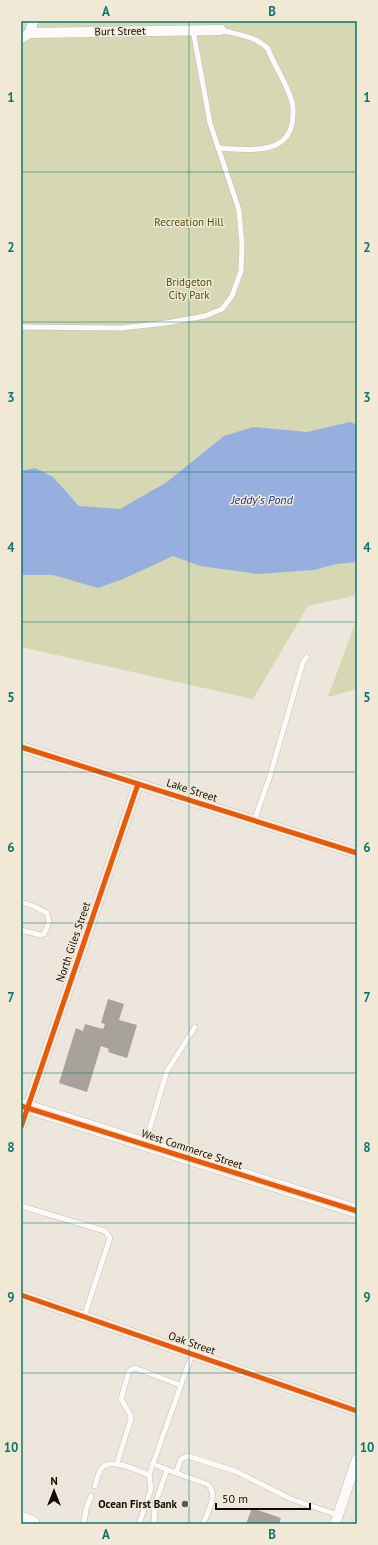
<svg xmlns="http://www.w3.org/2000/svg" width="378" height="1545" font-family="'PT Sans',sans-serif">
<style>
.green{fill:#d5d8b2}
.water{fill:#97afdf}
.building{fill:#a7a29b}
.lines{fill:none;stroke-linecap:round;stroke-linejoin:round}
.service-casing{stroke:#c3beb7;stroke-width:6}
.minor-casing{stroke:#c3beb7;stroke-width:11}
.tertiary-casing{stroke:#c3beb7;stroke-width:14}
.trunk-casing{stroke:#c3beb7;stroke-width:18}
.service{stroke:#fcfbfa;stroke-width:5}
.minor{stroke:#fcfbfa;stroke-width:10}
.tertiary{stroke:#fcfbfa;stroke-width:13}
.trunk{stroke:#fcfbfa;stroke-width:17}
.cycleway-casing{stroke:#f2e8d6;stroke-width:8}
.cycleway{stroke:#e8590c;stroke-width:5}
.grid{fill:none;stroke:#0f766e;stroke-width:1;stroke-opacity:0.55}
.poi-dot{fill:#5c5851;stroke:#f2e8d6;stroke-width:1.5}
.labels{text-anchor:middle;stroke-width:3;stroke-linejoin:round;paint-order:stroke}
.street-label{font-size:11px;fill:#0f0c06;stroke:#f2e8d6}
.park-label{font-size:11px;fill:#4a500b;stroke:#f2e8d6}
.poi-label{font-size:11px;font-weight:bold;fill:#0f0c06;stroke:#f2e8d6;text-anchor:end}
.water-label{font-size:12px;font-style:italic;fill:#15378b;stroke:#f2e8d6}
.neatline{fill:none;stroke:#0f766e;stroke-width:1.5}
.grid-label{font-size:13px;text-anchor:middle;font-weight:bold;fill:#0f766e}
</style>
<rect width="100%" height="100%" fill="#ece6dc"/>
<!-- green -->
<g class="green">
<path d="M21 21H357V595L308 606 253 699 21 647Z"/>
<path d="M357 618V689L328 697Z"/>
</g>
<!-- water -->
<path class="water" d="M350 422 357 425V562L336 564 314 570 258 574 200 566 173 556 123 579 98 588 53 575H21V471L35 468 53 477 79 506 120 509 167 482 224 436 253 427 307 432Z"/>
<!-- building -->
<g class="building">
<path d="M108 999 124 1004 119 1020 137 1025 127 1058 108 1052 109 1049 101 1046 87 1092 59 1083 76 1028 83 1031 85 1024 103 1029 105 1024 101 1023Z"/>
<path d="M252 1508 281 1518 279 1524H246Z"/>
</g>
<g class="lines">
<defs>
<g id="service">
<path d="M218 148C243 149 285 157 292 124 293 117 294 109 292 102 287 84 275 67 268 49 256 36 238 35 221 30"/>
<path d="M21 327 121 328 166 323 205 316 222 309 232 296 241 271 242 245 239 210 210 123 193 30"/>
<path d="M254 821 269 779 303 662 307 657"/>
<path d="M21 902 33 906 47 913 49 922 44 934 41 935 21 930"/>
<path d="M145 1144 167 1071 195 1027"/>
<path d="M21 1206 105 1231 110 1238 84 1317"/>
<path d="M117 1463 131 1419 130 1414 121 1399 129 1371 135 1368 180 1385"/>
<path d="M153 1464 176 1473 181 1459 188 1456 235 1471 291 1499 338 1515"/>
<path d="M176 1473 207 1484C219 1493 208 1512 203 1524"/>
<path d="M95 1486C97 1480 98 1472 102 1468 111 1457 138 1471 149 1475"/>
<path d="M84 1524 86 1509 91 1496"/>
<path d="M139 1524 151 1489 149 1475 192 1354"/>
<path d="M154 1524 155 1504 167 1470"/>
</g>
<g id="minor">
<path d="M30 33 33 21"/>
<path d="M21 38 30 33 221 30"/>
<path d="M21 747 357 853"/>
<path d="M21 1127 138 784"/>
<path d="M21 1295 357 1411"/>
<path d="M335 1524 357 1459"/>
</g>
<path id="tertiary" d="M21 1105 357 1211"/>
<path id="trunk" d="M21 1521 31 1524"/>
</defs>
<!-- service casing -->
<use href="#service" class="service-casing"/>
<!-- minor casing -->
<use href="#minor" class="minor-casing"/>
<!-- tertiary casing -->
<use href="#tertiary" class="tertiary-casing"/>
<!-- trunk casing -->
<use href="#trunk" class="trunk-casing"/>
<!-- service -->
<use href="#service" class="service"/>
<!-- minor -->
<use href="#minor" class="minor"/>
<!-- tertiary -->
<use href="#tertiary" class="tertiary"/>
<!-- trunk -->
<use href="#trunk" class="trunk"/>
<defs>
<g id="cycleway">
<path d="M21 747 357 853"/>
<path d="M21 1106 357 1211"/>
<path d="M21 1127 138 784"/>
<path d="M21 1295 357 1411"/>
</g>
</defs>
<!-- cycleway casing -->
<use href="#cycleway" class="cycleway-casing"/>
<!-- cycleway -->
<use href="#cycleway" class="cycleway"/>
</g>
<!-- grid -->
<path class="grid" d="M189 21V1524M21 172H357M21 322H357M21 472H357M21 622H357M21 772H357M21 923H357M21 1073H357M21 1223H357M21 1373H357"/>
<!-- markers -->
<circle class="poi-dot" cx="185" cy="1504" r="4"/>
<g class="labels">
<!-- street labels -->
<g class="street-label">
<text transform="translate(120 31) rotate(-1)" y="4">Burt Street</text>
<text transform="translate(192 790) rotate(18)" y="4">Lake Street</text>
<text transform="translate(73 942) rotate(-71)" y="4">North Giles Street</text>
<text transform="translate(192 1149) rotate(18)" y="4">West Commerce Street</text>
<text transform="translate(192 1343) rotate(19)" y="4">Oak Street</text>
</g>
<!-- park labels -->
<g class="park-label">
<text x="189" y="226">Recreation Hill</text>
<text x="189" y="286">Bridgeton<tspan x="189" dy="13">City Park</tspan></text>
</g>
<!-- poi labels -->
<g class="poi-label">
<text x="177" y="1508">Ocean First Bank</text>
</g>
<!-- water labels -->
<g class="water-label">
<text x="262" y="504">Jeddy's Pond</text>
</g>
</g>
<!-- border -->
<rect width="378" height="1545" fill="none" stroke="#f2e8d6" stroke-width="44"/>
<!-- north arrow -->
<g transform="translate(54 1491)" stroke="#f2e8d6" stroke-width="3" paint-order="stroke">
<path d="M0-3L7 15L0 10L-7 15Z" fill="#0f0c06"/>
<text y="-6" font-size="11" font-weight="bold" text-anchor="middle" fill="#0f0c06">N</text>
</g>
<!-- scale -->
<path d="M216 1503v6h94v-6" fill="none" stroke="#0f0c06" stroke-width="2"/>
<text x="222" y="1503" font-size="12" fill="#0f0c06" stroke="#f2e8d6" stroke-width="3" paint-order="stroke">50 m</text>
<rect x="22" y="22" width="334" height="1501" class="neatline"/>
<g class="grid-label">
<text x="106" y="16">A</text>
<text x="272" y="16">B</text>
<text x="11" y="102">1</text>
<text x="367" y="102">1</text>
<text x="11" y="252">2</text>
<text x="367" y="252">2</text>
<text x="11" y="402">3</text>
<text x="367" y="402">3</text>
<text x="11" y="552">4</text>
<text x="367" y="552">4</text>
<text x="11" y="702">5</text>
<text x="367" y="702">5</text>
<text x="11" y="852">6</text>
<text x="367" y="852">6</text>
<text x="11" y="1002">7</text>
<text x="367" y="1002">7</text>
<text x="11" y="1152">8</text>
<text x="367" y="1152">8</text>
<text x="11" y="1302">9</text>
<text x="367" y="1302">9</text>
<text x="11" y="1452">10</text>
<text x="367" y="1452">10</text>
<text x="106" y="1539">A</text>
<text x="272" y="1539">B</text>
</g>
</svg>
